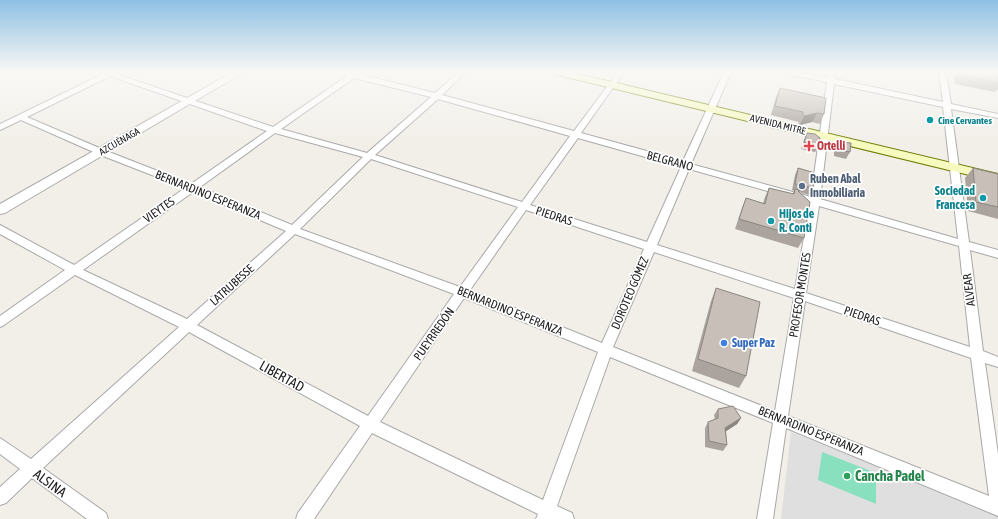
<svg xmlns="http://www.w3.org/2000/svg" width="998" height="519" font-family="'Asap Condensed',sans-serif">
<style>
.residential{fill:#e0dfdf}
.pitch{fill:#88e0be}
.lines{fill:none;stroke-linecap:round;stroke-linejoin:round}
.minor-casing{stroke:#a9a9a9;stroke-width:2}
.tertiary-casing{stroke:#a9a9a9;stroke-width:2}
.secondary-casing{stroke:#707d05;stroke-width:2}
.minor{fill:#fff;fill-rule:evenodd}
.tertiary{fill:#fff;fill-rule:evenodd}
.secondary{fill:#f7fabf;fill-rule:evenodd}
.wall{fill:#aba49e}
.shaded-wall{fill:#8b8681}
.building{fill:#c7bfb8;stroke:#8b8681}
.culture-dot{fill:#0f9aa8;stroke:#fff;stroke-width:1.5}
.health-dot{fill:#e0444e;stroke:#fff;stroke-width:1.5}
.service-dot{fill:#5c6f8a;stroke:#fff;stroke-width:1.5}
.shop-dot{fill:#3f7fe0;stroke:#fff;stroke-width:1.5}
.leisure-dot{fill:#2e9e5b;stroke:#fff;stroke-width:1.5}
.labels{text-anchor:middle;stroke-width:3.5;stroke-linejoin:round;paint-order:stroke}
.far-culture-label{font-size:10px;font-weight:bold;fill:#0d838f;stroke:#fff;text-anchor:start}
.far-street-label{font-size:10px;fill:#222;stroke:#fff}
.health-label{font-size:12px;font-weight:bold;fill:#be3a42;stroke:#fff;text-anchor:start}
.street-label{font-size:12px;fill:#222;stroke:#fff}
.service-label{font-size:12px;font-weight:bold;fill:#4e5e75;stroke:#fff;text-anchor:start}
.culture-label{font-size:12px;font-weight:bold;fill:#0d838f;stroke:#fff;text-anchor:end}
.shop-label{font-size:12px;font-weight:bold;fill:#366cbe;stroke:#fff;text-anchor:start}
.near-street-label{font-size:14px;fill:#222;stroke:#fff}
.near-leisure-label{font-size:14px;font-weight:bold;fill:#27864d;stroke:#fff;text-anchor:start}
</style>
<rect width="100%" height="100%" fill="#f2efe9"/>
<!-- residential -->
<path class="residential" d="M791 432 998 515V519H781Z"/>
<!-- pitch -->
<path class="pitch" d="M822 452 876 473V504L818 480Z"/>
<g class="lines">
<defs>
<path id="minor" d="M101 72H116V74L273 127 347 76 338 74V72H360L359 74 435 93 459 72H466L442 95 574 131 618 72H624L581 133 683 161 724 72H731L691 164 811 197 827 82 786 74V72H798L827 78 829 72H835V79L943 102 939 72H946L951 104 998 114V118L951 109 969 242 998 250V258L970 250 983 351 998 357V367L985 363 998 454V516L786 428 773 519H757L773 423 610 357 557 506 572 513 574 519H536L538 514 372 433 314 519H296L298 513 360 426 189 332 43 468 106 513 108 519H87L32 478 6 503 0 505V487L20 469 0 454V438L31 459 179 327 75 275 4 325 0 327V316L65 270 0 234V225L74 265 185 188 98 154 21 120 0 130V124L103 74ZM110 76 267 131 191 184 104 150 27 117ZM354 78 431 97 367 153 281 129ZM834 84 943 107 958 239 820 199ZM438 99 570 136 522 202 375 155ZM275 133 363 157 292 225 200 187ZM578 138 681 167 647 242 530 205ZM371 159 518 207 460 287 300 229ZM689 169 810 203 795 289 657 245ZM193 192 286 231 187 319 83 270ZM819 206 959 246 970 347 806 293ZM526 210 644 249 602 343 470 290ZM295 234 454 294 368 416 197 325ZM654 252 794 298 775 411 613 347ZM464 298 598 352 543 500 380 422ZM805 301 971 358 989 496 788 416Z"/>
<path id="tertiary" d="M233 72H244L5 213 0 214V204Z"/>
<path id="secondary" d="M553 72H570L998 174V182L558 75Z"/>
</defs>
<!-- minor casing -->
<use href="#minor" class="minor-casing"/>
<!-- tertiary casing -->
<use href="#tertiary" class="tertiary-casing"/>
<!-- secondary casing -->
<use href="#secondary" class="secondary-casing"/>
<!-- minor -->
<use href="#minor" class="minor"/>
<!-- tertiary -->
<use href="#tertiary" class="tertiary"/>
<!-- secondary -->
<use href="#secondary" class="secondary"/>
</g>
<!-- wall -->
<g class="wall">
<path d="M953 72H998V90H996L995 92 955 84Z"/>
<path d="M780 88 824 114 820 124 812 122 800 125H798L799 122 771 115 776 97Z"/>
<path d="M807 133 819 146 815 152 801 149Z"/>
<path d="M838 142 850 152 846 159 834 156V148Z"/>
<path d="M798 168 813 188 809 195 799 192 804 238 798 248 735 229 742 208 746 198 763 203 765 197 769 188 792 194 794 191 792 190 795 175Z"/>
<path d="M973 168 998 174V219L968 211 965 178Z"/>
<path d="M716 288 746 376 739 388 692 371 711 301Z"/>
<path d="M718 409 741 418 737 424 726 431 727 445 723 451 705 447V428L708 422 715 420 714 415Z"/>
</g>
<!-- shaded-wall -->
<g class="shaded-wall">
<path d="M817 113 812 122 800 125 804 116Z"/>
<path d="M741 418 737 424 722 434 725 428Z"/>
</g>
<!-- building -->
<g class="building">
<path d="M959 72H998V83L960 75Z"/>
<path d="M780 88 826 98 824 114 817 113 804 116 803 115V112L775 106Z"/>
<path d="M807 133 815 134 820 138 819 146 804 142Z"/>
<path d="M838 142 851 143 850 152 837 149Z"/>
<path d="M798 168 815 173 813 188 795 184Z"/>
<path d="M973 168 998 174V207L976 202Z"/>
<path d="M769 188 794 194 795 189 800 190 798 191 810 202 804 238 739 219 746 198 765 204Z"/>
<path d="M716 288 760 302 746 376 698 359Z"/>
<path d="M733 406 741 418 725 428 727 445 709 441 708 422 718 418V409Z"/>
</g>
<!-- sky -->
<linearGradient id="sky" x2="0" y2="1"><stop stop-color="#8fc0e4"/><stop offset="0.5" stop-color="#f9f8f5"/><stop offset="1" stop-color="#f9f8f5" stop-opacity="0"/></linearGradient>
<rect width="998" height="144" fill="url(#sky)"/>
<!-- markers -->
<g class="culture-dot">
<circle cx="930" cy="120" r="4"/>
<circle cx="983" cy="198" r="4"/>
<circle cx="771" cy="221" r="4"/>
</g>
<path class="health-dot" d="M807 140h4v4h4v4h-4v4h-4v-4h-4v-4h4z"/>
<circle class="service-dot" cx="802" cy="186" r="4"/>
<circle class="shop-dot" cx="724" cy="343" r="4"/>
<circle class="leisure-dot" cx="847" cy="476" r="4"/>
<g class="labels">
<!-- far-culture labels -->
<g class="far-culture-label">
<text x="938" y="124">Cine Cervantes</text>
</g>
<!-- far-street labels -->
<g class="far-street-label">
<text transform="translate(778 124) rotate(14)" y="4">AVENIDA MITRE</text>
<text transform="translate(119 141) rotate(-30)" y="4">AZCUÉNAGA</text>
</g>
<!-- health labels -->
<g class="health-label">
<text x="817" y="150">Ortelli</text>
</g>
<!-- street labels -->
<g class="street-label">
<text transform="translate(670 161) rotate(15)" y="4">BELGRANO</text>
<text transform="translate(208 195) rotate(22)" y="4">BERNARDINO ESPERANZA</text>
<text transform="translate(159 210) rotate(-35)" y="4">VIEYTES</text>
<text transform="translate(554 216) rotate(18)" y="4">PIEDRAS</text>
<text transform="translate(232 285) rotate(-42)" y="4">LATRUBESSE</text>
<text transform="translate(969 290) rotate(-97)" y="4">ALVEAR</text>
<text transform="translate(630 293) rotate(-67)" y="4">DOROTEO GÓMEZ</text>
<text transform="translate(800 295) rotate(-81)" y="4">PROFESOR MONTES</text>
<text transform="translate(510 311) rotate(22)" y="4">BERNARDINO ESPERANZA</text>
<text transform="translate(862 316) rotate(19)" y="4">PIEDRAS</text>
<text transform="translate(434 334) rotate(-55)" y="4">PUEYRREDÓN</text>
<text transform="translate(811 431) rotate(22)" y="4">BERNARDINO ESPERANZA</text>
</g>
<!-- service labels -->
<g class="service-label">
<text x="810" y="183">Ruben Abal<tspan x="810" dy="14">Inmobiliaria</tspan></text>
</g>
<!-- culture labels -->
<g class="culture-label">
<text x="975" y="195">Sociedad<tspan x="975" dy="14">Francesa</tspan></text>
<text x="779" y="218" text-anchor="start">Hijos de<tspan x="779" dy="14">R. Conti</tspan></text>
</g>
<!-- shop labels -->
<g class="shop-label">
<text x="732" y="347">Super Paz</text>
</g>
<!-- near-street labels -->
<g class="near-street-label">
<text transform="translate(282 376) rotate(29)" y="5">LIBERTAD</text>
<text transform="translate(50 483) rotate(36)" y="5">ALSINA</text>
</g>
<!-- near-leisure labels -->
<g class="near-leisure-label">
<text x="855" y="481">Cancha Padel</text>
</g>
</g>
</svg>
